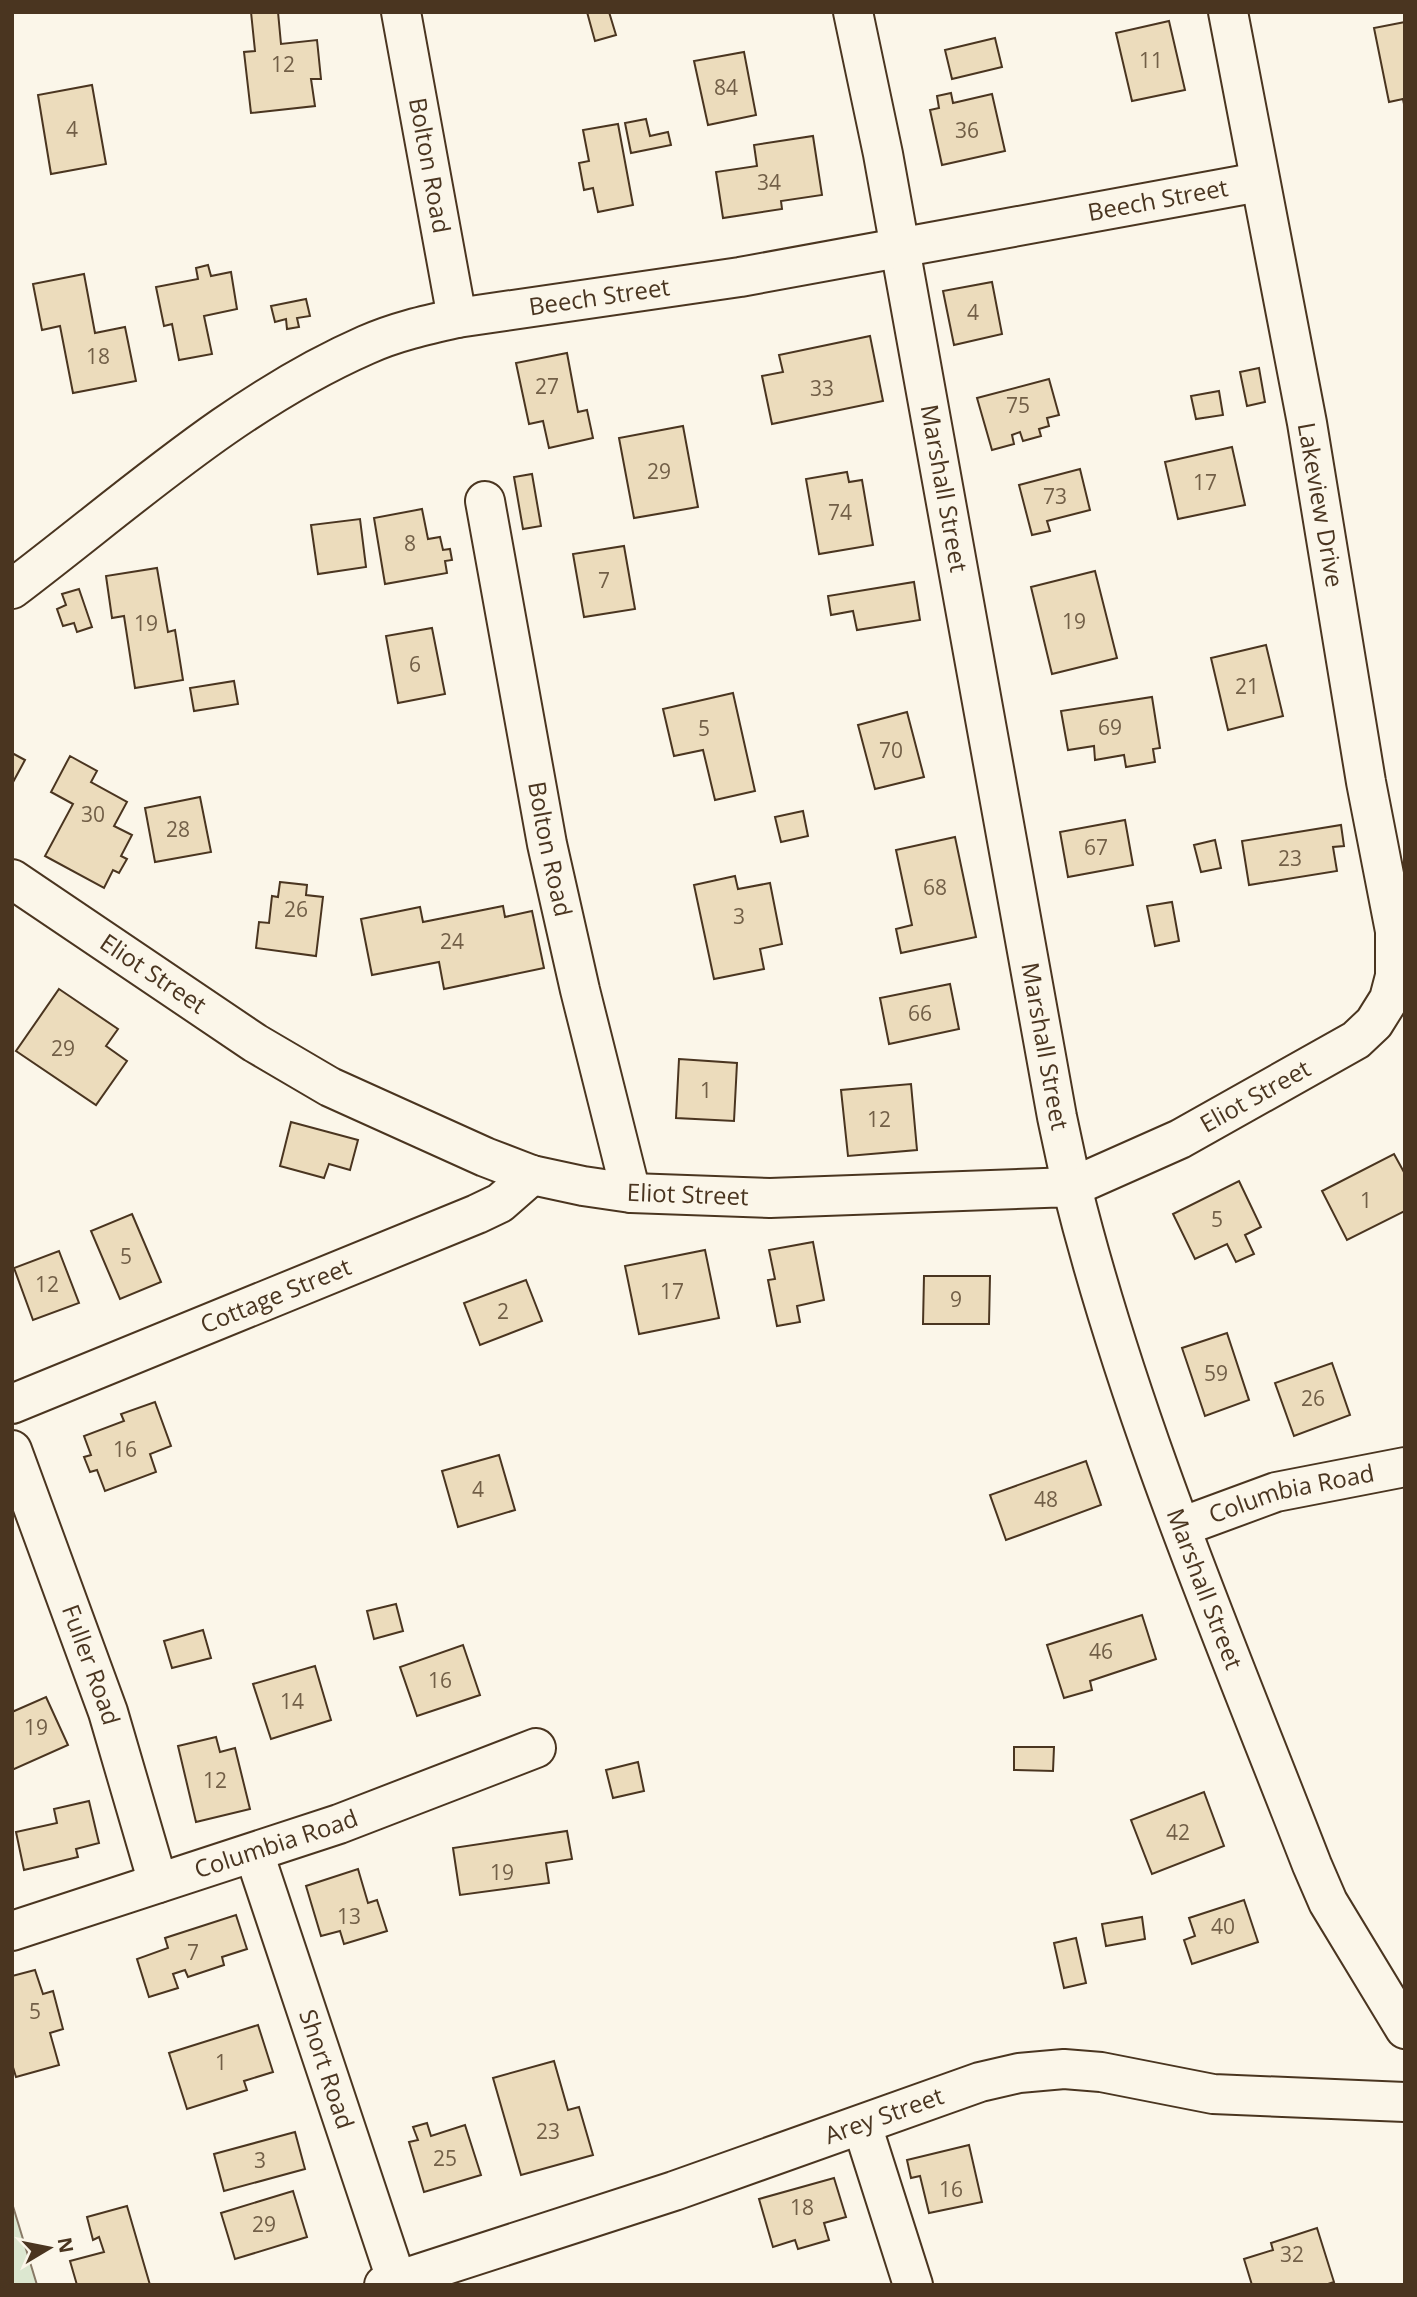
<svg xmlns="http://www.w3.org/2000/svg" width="1417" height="2297" font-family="'Open Sans',sans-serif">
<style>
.green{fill:#dce7d0;stroke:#887966;stroke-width:2}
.building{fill:#ecdcbc;stroke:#4a3520;stroke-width:2}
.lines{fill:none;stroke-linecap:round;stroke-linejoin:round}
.street-casing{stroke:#4a3520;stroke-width:42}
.secondary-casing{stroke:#4a3520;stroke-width:42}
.street{stroke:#fbf6e9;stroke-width:38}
.secondary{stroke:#fbf6e9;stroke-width:38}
.labels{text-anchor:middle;stroke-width:5;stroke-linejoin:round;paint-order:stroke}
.number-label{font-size:21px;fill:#725f47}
.street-label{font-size:24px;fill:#4a3520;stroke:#fbf6e9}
</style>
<rect width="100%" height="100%" fill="#fbf6e9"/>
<!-- green -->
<path class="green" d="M12 2203 37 2285H12Z"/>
<!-- building -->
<g class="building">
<path d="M251 12H278L281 44 317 40 321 79H311L315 106 251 113 244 52 255 51Z"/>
<path d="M587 12H609L616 35 595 41Z"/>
<path d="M1169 21 1185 90 1132 101 1116 33Z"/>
<path d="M1405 22V109L1403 99 1389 102 1374 28Z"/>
<path d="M995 38 1002 67 952 79 945 50Z"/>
<path d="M744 52 756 115 708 125 694 61Z"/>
<path d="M92 85 106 164 51 174 38 95Z"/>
<path d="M951 93 953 103 992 94 1005 151 942 165 930 110 939 108 937 96Z"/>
<path d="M646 119 650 136 668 132 671 145 631 153 625 123Z"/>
<path d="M618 124 633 205 598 212 593 188 584 190 579 163 589 161 583 130Z"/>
<path d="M813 136 822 195 781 201 782 209 723 218 716 172 757 166 754 145Z"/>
<path d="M208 265 211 276 231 272 237 309 204 316 212 354 179 360 172 324 164 326 156 287 198 279 196 268Z"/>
<path d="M84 274 95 333 125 327 136 381 73 393 60 326 42 330 33 284Z"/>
<path d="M992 282 1002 334 954 345 943 291Z"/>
<path d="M306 299 310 316 297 318 299 327 287 329 286 319 275 322 271 306Z"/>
<path d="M870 336 883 401 772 424 762 376 783 372 779 355Z"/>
<path d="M567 353 578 412 587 410 593 438 549 448 543 421 529 424 516 363Z"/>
<path d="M1259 368 1265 402 1247 406 1240 372Z"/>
<path d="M1049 379 1059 415 1047 418 1049 426 1039 429 1041 436 1023 441 1020 432 1012 435 1014 444 992 450 977 398Z"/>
<path d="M1219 391 1223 415 1196 419 1191 396Z"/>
<path d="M683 426 698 507 634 518 619 438Z"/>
<path d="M1232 447 1245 505 1178 519 1165 462Z"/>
<path d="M1080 469 1090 510 1047 521 1050 531 1032 535 1019 485Z"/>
<path d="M847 472 849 482 862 480 873 545 819 554 806 479Z"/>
<path d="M532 474 541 526 523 529 514 477Z"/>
<path d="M422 509 428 539 440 537 443 550 450 549 452 560 445 561 447 573 385 584 374 518Z"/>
<path d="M360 519 366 567 318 574 311 525Z"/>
<path d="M624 546 635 609 584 617 573 554Z"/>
<path d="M157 568 168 632 175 630 183 680 135 688 124 616 112 618 106 576Z"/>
<path d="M1095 571 1117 658 1052 674 1031 587Z"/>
<path d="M914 582 920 620 857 630 853 611 831 615 828 596Z"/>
<path d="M79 589 92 627 77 632 74 623 63 626 57 609 66 605 62 594Z"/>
<path d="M432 628 445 694 398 703 386 636Z"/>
<path d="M1266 645 1283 716 1228 730 1211 658Z"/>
<path d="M234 681 238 704 194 711 190 688Z"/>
<path d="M733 693 755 791 715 800 703 750 674 756 663 709Z"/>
<path d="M1152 697 1160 748 1153 749 1155 762 1126 767 1124 755 1095 760 1094 746 1068 750 1061 711Z"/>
<path d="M907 712 924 777 875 789 858 725Z"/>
<path d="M12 753 25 760 12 784Z"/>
<path d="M70 756 97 771 91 782 127 802 114 826 132 835 121 856 127 859 119 873 113 870 104 888 45 856 73 804 51 792Z"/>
<path d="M200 797 211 852 155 862 145 808Z"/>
<path d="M803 811 808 836 781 842 775 817Z"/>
<path d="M1125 820 1133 865 1068 877 1060 832Z"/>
<path d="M1341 825 1344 846 1333 847 1337 871 1249 885 1242 841Z"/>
<path d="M955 837 976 937 901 953 896 929 912 925 896 850Z"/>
<path d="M1215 840 1221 868 1201 872 1194 845Z"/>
<path d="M735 876 738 889 770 883 782 944 760 949 764 969 714 979 694 885Z"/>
<path d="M280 882 307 885 306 895 323 897 316 956 256 948 259 922 269 923 272 896 278 897Z"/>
<path d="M1172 902 1179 941 1155 946 1147 906Z"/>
<path d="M503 906 505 917 532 911 544 968 444 989 439 962 372 975 361 919 420 907 423 922Z"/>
<path d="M950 984 959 1029 889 1044 880 998Z"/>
<path d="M59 989 118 1029 106 1046 127 1061 96 1105 16 1051Z"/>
<path d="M679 1059 737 1063 734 1121 676 1118Z"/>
<path d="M911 1084 917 1150 848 1156 841 1090Z"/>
<path d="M291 1122 358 1140 350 1170 329 1164 324 1178 280 1166Z"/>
<path d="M1394 1154 1405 1174V1211L1347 1240 1322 1191Z"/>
<path d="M1239 1181 1261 1227 1245 1235 1254 1254 1236 1262 1227 1244 1195 1259 1173 1214Z"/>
<path d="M132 1214 161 1282 120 1299 91 1231Z"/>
<path d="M813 1242 824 1300 797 1306 800 1322 777 1326 768 1280 775 1279 769 1250Z"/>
<path d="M705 1250 719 1318 639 1334 625 1266Z"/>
<path d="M59 1251 79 1303 33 1320 14 1268Z"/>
<path d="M924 1276H990L989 1324H923Z"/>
<path d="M526 1280 542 1321 480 1345 464 1303Z"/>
<path d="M1227 1333 1249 1400 1205 1416 1182 1348Z"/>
<path d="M1332 1363 1350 1415 1294 1436 1275 1383Z"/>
<path d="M155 1402 171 1446 150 1454 156 1472 105 1491 97 1470 90 1472 84 1457 91 1455 84 1436 124 1421 121 1414Z"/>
<path d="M499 1455 515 1510 458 1527 442 1471Z"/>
<path d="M1086 1461 1101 1505 1006 1540 990 1495Z"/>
<path d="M396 1604 403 1631 374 1639 367 1611Z"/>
<path d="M1142 1615 1156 1659 1090 1681 1092 1690 1064 1698 1047 1645Z"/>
<path d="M203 1630 211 1658 172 1668 164 1641Z"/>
<path d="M463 1645 480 1695 417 1716 400 1667Z"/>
<path d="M315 1666 331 1720 271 1739 253 1684Z"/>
<path d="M46 1697 68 1745 12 1770V1712Z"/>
<path d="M216 1737 220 1752 235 1748 250 1809 196 1822 178 1746Z"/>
<path d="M1014 1747H1054L1053 1771 1014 1770Z"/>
<path d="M638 1762 644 1791 613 1798 606 1770Z"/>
<path d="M1204 1792 1224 1846 1152 1874 1131 1820Z"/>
<path d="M89 1801 99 1843 76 1849 78 1857 24 1870 16 1832 57 1823 54 1809Z"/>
<path d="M567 1831 572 1859 546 1863 549 1883 460 1895 453 1848Z"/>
<path d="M358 1869 368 1903 377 1900 387 1931 344 1944 340 1931 321 1936 306 1886Z"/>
<path d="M1244 1900 1258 1942 1192 1964 1184 1940 1195 1936 1189 1918Z"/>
<path d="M236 1915 247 1949 222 1957 224 1965 188 1977 185 1970 173 1974 178 1988 149 1997 137 1959 168 1948 165 1938Z"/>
<path d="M1142 1917 1145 1939 1106 1946 1102 1924Z"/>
<path d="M1076 1938 1086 1983 1064 1988 1054 1943Z"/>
<path d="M35 1970 43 1994 53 1991 63 2029 50 2033 59 2065 16 2077 12 2064V1976Z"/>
<path d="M258 2025 273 2072 244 2081 247 2090 187 2109 169 2053Z"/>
<path d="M554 2061 568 2110 579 2107 593 2155 521 2175 493 2078Z"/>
<path d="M427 2123 431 2136 465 2125 481 2175 424 2192 409 2142 418 2140 413 2127Z"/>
<path d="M295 2132 305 2169 224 2191 214 2154Z"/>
<path d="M969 2145 982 2202 929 2213 920 2176 911 2178 907 2160Z"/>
<path d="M834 2178 846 2217 824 2223 829 2240 798 2249 795 2240 773 2247 759 2199Z"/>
<path d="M293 2191 307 2237 235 2259 221 2213Z"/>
<path d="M127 2206 150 2285H77L70 2261 104 2252 99 2237 93 2240 87 2217Z"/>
<path d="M1317 2228 1334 2282 1325 2285H1252L1244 2259 1273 2250 1271 2243Z"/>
</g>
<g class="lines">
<defs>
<g id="street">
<path id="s1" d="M401 12 457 318"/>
<path id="s2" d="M853 12 883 154 1057 1117 1072 1187 1180 1139 1356 1040 1374 1023 1389 999 1395 976V931L1366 782 1307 423 1228 12"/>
<path id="s3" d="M485 501 547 844 580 990 631 1193"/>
<path id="s4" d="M12 589C126 503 234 403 366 345 395 332 426 325 457 318L740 277 1259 182"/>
<path id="s5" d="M12 1404 477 1214 500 1203 532 1175"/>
<path id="s6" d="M12 1450 108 1712 158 1883"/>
<path id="s7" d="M1181 1527 1276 1492 1405 1467"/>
<path id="s8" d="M254 1853 398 2285"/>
<path id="s9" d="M12 1931 339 1824 536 1748"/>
<path d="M862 2125 913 2285"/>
<path id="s10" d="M384 2285 674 2191 980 2082 1019 2073 1064 2069 1101 2072 1213 2094 1405 2102"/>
</g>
<g id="secondary">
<path id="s11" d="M12 879 255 1043 330 1087 485 1157 532 1175 583 1186 631 1193 770 1198 1072 1187C1130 1420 1225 1641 1312 1865L1328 1902 1405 2029"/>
</g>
</defs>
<!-- street casing -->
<use href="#street" class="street-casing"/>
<!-- secondary casing -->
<use href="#secondary" class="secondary-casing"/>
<!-- street -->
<use href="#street" class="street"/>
<!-- secondary -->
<use href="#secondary" class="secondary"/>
</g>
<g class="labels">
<!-- number labels -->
<g class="number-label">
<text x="1151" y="68">11</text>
<text x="283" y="72">12</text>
<text x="726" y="95">84</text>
<text x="72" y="137">4</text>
<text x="967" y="138">36</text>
<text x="769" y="190">34</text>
<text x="973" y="320">4</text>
<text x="98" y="364">18</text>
<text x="547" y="394">27</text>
<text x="822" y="396">33</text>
<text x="1018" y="413">75</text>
<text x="659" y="479">29</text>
<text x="1205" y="490">17</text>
<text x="1055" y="504">73</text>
<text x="840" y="520">74</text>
<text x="410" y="551">8</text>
<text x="604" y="588">7</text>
<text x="1074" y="629">19</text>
<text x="146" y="631">19</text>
<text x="415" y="672">6</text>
<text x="1247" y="694">21</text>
<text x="1110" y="735">69</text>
<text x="704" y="736">5</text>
<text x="891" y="758">70</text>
<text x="93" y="822">30</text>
<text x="178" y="837">28</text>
<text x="1096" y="855">67</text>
<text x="1290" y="866">23</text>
<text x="935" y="895">68</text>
<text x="296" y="917">26</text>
<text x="739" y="924">3</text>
<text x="452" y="949">24</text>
<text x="920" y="1021">66</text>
<text x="63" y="1056">29</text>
<text x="706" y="1098">1</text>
<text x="879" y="1127">12</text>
<text x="1366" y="1208">1</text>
<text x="1217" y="1227">5</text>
<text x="126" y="1264">5</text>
<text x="47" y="1292">12</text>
<text x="672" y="1299">17</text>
<text x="956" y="1307">9</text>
<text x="503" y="1319">2</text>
<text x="1216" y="1381">59</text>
<text x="1313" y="1406">26</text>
<text x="125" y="1457">16</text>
<text x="478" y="1497">4</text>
<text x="1046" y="1507">48</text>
<text x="1101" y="1659">46</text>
<text x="440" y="1688">16</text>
<text x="292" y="1709">14</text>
<text x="36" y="1735">19</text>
<text x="215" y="1788">12</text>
<text x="1178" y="1840">42</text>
<text x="502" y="1880">19</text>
<text x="349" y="1924">13</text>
<text x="1223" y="1934">40</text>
<text x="193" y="1960">7</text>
<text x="35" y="2019">5</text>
<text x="221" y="2070">1</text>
<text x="548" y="2139">23</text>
<text x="445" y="2166">25</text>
<text x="260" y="2168">3</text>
<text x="951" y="2197">16</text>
<text x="802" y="2215">18</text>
<text x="264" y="2232">29</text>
<text x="1292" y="2262">32</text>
</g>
<!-- street labels -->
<g class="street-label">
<text dy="8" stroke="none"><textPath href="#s1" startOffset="156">Bolton Road</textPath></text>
<text dy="8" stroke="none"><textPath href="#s4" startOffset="1237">Beech Street</textPath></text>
<text dy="8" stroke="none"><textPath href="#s4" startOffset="670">Beech Street</textPath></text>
<text dy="8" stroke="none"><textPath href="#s2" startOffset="485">Marshall Street</textPath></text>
<text transform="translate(1320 505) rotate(80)" y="8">Lakeview Drive</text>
<text dy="8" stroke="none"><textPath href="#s3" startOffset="354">Bolton Road</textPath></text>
<text dy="8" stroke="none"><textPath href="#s11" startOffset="170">Eliot Street</textPath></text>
<text dy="8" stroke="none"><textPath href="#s2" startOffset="1052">Marshall Street</textPath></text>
<text dy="8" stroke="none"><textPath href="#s2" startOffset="1400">Eliot Street</textPath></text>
<text dy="8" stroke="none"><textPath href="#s11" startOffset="758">Eliot Street</textPath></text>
<text dy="8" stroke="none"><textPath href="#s5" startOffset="285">Cottage Street</textPath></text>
<text dy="8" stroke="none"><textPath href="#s7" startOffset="116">Columbia Road</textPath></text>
<text dy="8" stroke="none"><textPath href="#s11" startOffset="1566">Marshall Street</textPath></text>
<text dy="8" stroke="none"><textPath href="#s6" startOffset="229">Fuller Road</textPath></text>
<text dy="8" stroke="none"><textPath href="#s9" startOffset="278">Columbia Road</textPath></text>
<text dy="8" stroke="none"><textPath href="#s8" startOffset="228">Short Road</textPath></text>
<text dy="8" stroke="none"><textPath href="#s10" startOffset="528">Arey Street</textPath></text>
</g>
</g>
<!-- border -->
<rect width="1417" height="2297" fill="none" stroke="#4a3520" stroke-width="28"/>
<!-- north arrow -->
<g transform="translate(49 2248) rotate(80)" stroke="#fbf6e9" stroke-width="5" paint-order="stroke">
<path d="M0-5L12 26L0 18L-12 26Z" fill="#4a3520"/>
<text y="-10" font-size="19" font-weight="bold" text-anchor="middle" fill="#4a3520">N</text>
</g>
</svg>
